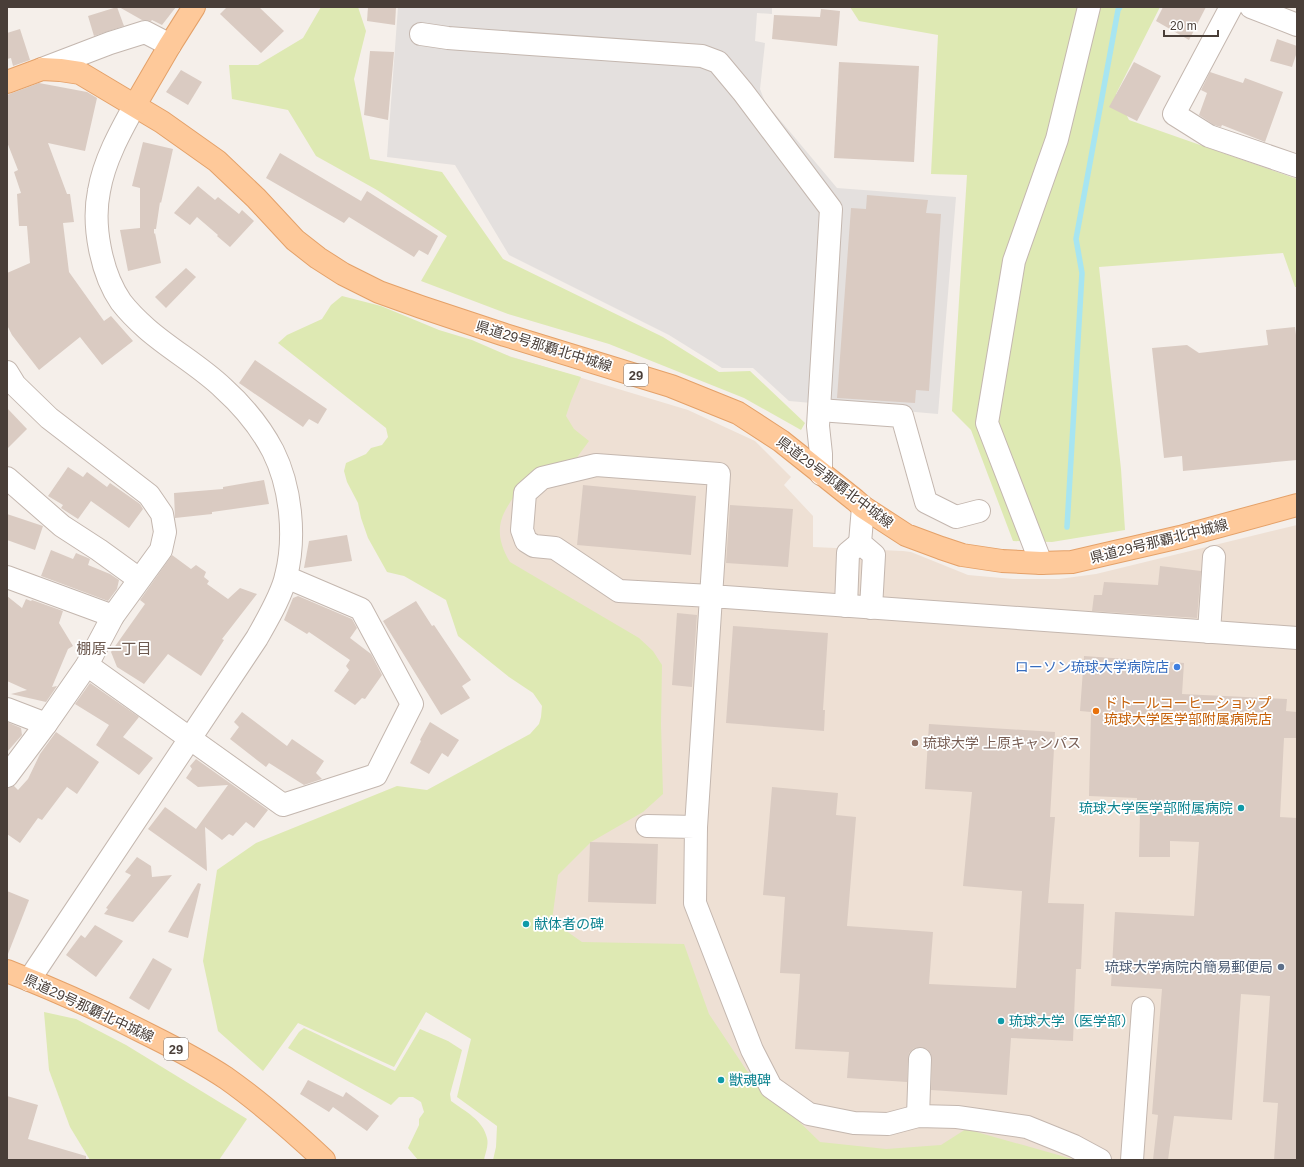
<svg xmlns="http://www.w3.org/2000/svg" width="1304" height="1167" font-family="Helvetica,'Noto Sans JP',sans-serif">
<style>
.education{fill:#eee0d4}
.green{fill:#dee9b3}
.parking{fill:#e4e0de}
.lines{fill:none;stroke-linecap:round;stroke-linejoin:round}
.stream{stroke:#a7e5f1;stroke-width:5.5}
.building{fill:#dacbc2}
.minor-casing{stroke:#c4b7af;stroke-width:24}
.major-casing{stroke:#e4a169;stroke-width:24}
.minor{stroke:#fff;stroke-width:22}
.major{stroke:#fec99a;stroke-width:22}
.shop-dot{fill:#3f7fe0;stroke:#fff;stroke-width:1.5}
.food-dot{fill:#e8710a;stroke:#fff;stroke-width:1.5}
.education-dot{fill:#8d6e63;stroke:#fff;stroke-width:1.5}
.culture-dot{fill:#0f9aa8;stroke:#fff;stroke-width:1.5}
.service-dot{fill:#5c6f8a;stroke:#fff;stroke-width:1.5}
.labels{text-anchor:middle;stroke-width:3.5;stroke-linejoin:round;paint-order:stroke}
.shield{fill:#fff;stroke:#807874;stroke-width:1}
.shield-label{font-size:13px;font-weight:bold;fill:#493e38}
.street-label{font-size:14px;fill:#493e38;stroke:#fff}
.shop-label{font-size:14px;fill:#366cbe;stroke:#fff;text-anchor:end}
.food-label{font-size:14px;fill:#c56008;stroke:#fff;text-anchor:start}
.education-label{font-size:14px;fill:#785e54;stroke:#fff;text-anchor:start}
.culture-label{font-size:14px;fill:#0d838f;stroke:#fff;text-anchor:start}
.service-label{font-size:14px;fill:#4e5e75;stroke:#fff;text-anchor:end}
.neighbourhood-label{font-size:15px;fill:#6c594f;stroke:#fff}
</style>
<rect width="100%" height="100%" fill="#f5efea"/>
<!-- education -->
<path class="education" d="M347 307 688 410 755 441 791 477 784 485 813 516V547L903 551 911 552 968 575 1013 579H1059L1096 574 1297 525V1160H510L486 1035 511 761 554 725 400 442Z"/>
<!-- green -->
<g class="green">
<path d="M321 7H358L366 31 354 79 370 159 442 172 503 259 663 337 719 372 750 371 805 423 801 430 744 398 609 344 508 314 421 281 447 236 377 190 316 156 288 110 232 99 229 65H258L303 38Z"/>
<path d="M850 7H1160L1116 94 1129 120 1297 179V287H1295L1283 253 1099 267 1121 469 1125 530 1052 542 1013 541 971 430 952 411 967 175 931 174 938 35 859 21Z"/>
<path d="M342 296 381 306 439 330 472 340 511 357 581 377 571 401 566 416 574 429 589 441 570 467 532 473C509 505 486 522 510 562L639 638 653 651 662 665 661 724 663 794 643 812 591 842 558 875 552 921 582 942 684 944 709 1014 747 1071 820 1142 886 1149 941 1145 966 1129 1076 1160H493L496 1147 497 1126 457 1097 471 1039 426 1012 394 1067 298 1023 263 1071 218 1031 203 961 217 870 256 843 397 786 427 790 530 734 539 724 541 717 542 706 533 693 509 677 458 636 446 600 404 576 387 572 368 538 361 518 358 503 347 482 344 471 346 463 366 454 371 448 382 445 388 437 386 428 278 343 287 335 322 319 331 305Z"/>
<path d="M44 1012 76 1019 126 1045 247 1119 219 1160H90L70 1127 49 1070Z"/>
<path d="M304 1028 395 1071 420 1029 448 1041 462 1050 450 1094 451 1101C466 1112 483 1120 487 1138 489 1145 485 1154 484 1160H418L408 1148 419 1125V1119L424 1112 421 1102 413 1097H399L391 1105 288 1048 299 1032Z"/>
</g>
<!-- parking -->
<path class="parking" d="M398 7 526 8 532 7H772V14L757 13 755 41 765 43 760 89 765 102 837 188 956 197 938 414 789 401 753 368H722L669 335 509 255 455 165 387 157Z"/>
<g class="lines">
<!-- stream -->
<path class="stream" d="M1067 527 1082 273 1076 239 1118 10 1120 7"/>
</g>
<!-- building -->
<g class="building">
<path d="M117 7 124 26 94 36 88 16Z"/>
<path d="M119 7H176L162 25 152 20 151 21 142 20Z"/>
<path d="M227 7H259L284 31 261 53 220 14Z"/>
<path d="M368 7H396L395 25 367 21Z"/>
<path d="M1163 7H1206L1189 40 1156 21Z"/>
<path d="M821 9 840 11 837 46 772 39 774 15 820 17Z"/>
<path d="M20 29 30 60 13 66 11 58 7 59V33Z"/>
<path d="M1277 39 1297 46V52L1292 67 1270 61Z"/>
<path d="M370 51 394 52 388 120 364 115Z"/>
<path d="M839 62 919 66 914 162 834 158Z"/>
<path d="M1134 62 1161 76 1137 121 1109 107Z"/>
<path d="M181 70 202 82 188 105 166 92Z"/>
<path d="M1210 72 1243 83 1245 78 1283 92 1265 142 1222 125 1221 127 1214 125 1199 115 1207 93 1201 90Z"/>
<path d="M39 83 87 92 97 98 85 151 48 143 67 194H70L74 222 63 223 69 272 104 321 111 316 133 341 102 365 80 337 39 370 12 335 7 325V273L30 263 27 226H19L17 194 21 193 14 172 18 170 7 142V95Z"/>
<path d="M143 142 173 149 161 203 160 202 156 229H154V234L155 233 161 263 128 271 120 230 140 228V188L132 186Z"/>
<path d="M280 153 361 201 367 191 438 236 428 255 419 250 414 257 349 217 344 223 266 178Z"/>
<path d="M198 186 215 200 218 197 239 214 242 210 254 221 230 247 217 236 218 235 197 217 190 225 174 213Z"/>
<path d="M867 195 928 200 926 213 941 214 929 391 916 390 915 403 837 398 851 208 866 209Z"/>
<path d="M186 268 196 277 166 308 155 297Z"/>
<path d="M1295 327 1296 335H1297V460L1183 471 1182 456 1164 458 1152 348 1187 345 1199 353 1268 345 1266 330Z"/>
<path d="M255 360 327 409 318 424 309 419 303 427 239 383Z"/>
<path d="M7 408 27 429 7 449Z"/>
<path d="M68 467 83 477 87 472 107 487 110 483 140 504 143 509 129 528 91 501 78 519 61 508 63 505 48 496Z"/>
<path d="M264 480 269 504 212 512V514L175 518 174 493 223 489V487Z"/>
<path d="M583 485 696 496 691 555 577 545Z"/>
<path d="M730 505 793 509 788 567 726 563Z"/>
<path d="M7 514 43 526 35 550 7 540Z"/>
<path d="M347 535 352 561 304 568 309 541Z"/>
<path d="M51 550 73 559 76 553 88 558 90 559 88 565 110 574 119 580 117 589 108 601 41 576Z"/>
<path d="M172 555 191 569 196 565 206 572 204 577 209 581 207 584 228 599 240 588 257 594 222 639 224 640 201 676 168 654 144 684 117 667 111 652 145 604 140 600Z"/>
<path d="M1160 566 1201 571 1197 618 1092 611 1094 595H1102L1104 582 1158 585Z"/>
<path d="M7 596 22 608 26 599 31 601 32 600 63 611 59 623 73 646 68 649 52 687 57 686 46 702 11 694 27 690 7 681Z"/>
<path d="M298 596 352 619 357 628 350 638 371 654 382 675 365 699 362 698 355 705 334 691 349 670 346 666 350 660 309 632 307 634 284 620 293 598Z"/>
<path d="M416 601 432 626 434 625 471 680 462 686 470 698 441 715 383 621Z"/>
<path d="M677 613 697 615 692 687 672 685Z"/>
<path d="M733 626 828 633 823 710H825L824 731 726 723Z"/>
<path d="M1084 656 1184 663 1182 694 1287 699 1286 711 1297 712V738H1284L1280 817 1297 818V1160H1274L1278 1103 1263 1102 1270 996 1241 994 1232 1120 1174 1116 1168 1160H1153L1158 1115 1152 1114 1162 989 1111 986 1115 912 1194 916 1199 842 1170 841V857H1139L1140 814H1137V798L1089 796 1091 712 1080 711Z"/>
<path d="M90 683 139 717 123 737 153 758 139 775 96 745 109 725 75 704Z"/>
<path d="M242 712 287 746 292 739 324 761 316 773 322 779 304 785 269 763 266 767 230 739 239 727 234 722Z"/>
<path d="M7 722 21 728 22 735 7 752Z"/>
<path d="M430 722 459 740 448 757 442 753 429 774 410 763 421 741 420 740Z"/>
<path d="M929 724 1055 732 1050 817H1055L1048 903 1084 904 1081 969H1076L1073 1041 1011 1038 1007 1095 931 1090 932 1059 931 1054 927 1049 921 1047 914 1048 909 1053 908 1059 907 1082 847 1078 849 1052 795 1049 800 974 780 973 785 897 763 895 772 787 838 793 836 815 856 817 847 926 933 932 929 984 1016 988 1022 891 963 886 972 792 925 789Z"/>
<path d="M56 732 99 762 77 794 67 787 42 820 38 818 20 843 7 834V788L14 786 18 790 28 779 40 754Z"/>
<path d="M196 759 268 810 254 828 246 822 233 836 229 834 222 840 205 827 207 871 148 829 165 807 196 829 228 785 198 787 186 778 192 769 190 766Z"/>
<path d="M590 842 658 844 656 904 588 902Z"/>
<path d="M137 857 151 866 152 877 172 875 133 922 104 914 108 909 106 908 131 875 125 872Z"/>
<path d="M198 883 201 884 188 938 168 932Z"/>
<path d="M7 891 29 900 8 954 7 953Z"/>
<path d="M95 925 123 941 96 977 66 955 81 935 85 938Z"/>
<path d="M153 958 172 969 149 1010 129 998Z"/>
<path d="M308 1080 343 1097 346 1092 379 1116 367 1131 333 1107 329 1112 300 1094Z"/>
<path d="M7 1096 38 1105 28 1139 86 1156V1160H7Z"/>
</g>
<g class="lines">
<defs>
<g id="minor">
<path d="M1231 7 1174 114 1209 136 1297 166"/>
<path d="M1251 7 1297 25"/>
<path d="M421 34 448 38 488 41 702 56 718 62 743 92 831 209 818 426 821 454V474"/>
<path d="M42 69 110 43 145 32 170 45"/>
<path d="M7 372 15 385 49 418 149 495 162 514 165 532 161 550 113 616 87 665 46 724 7 776"/>
<path d="M819 410 902 416 926 502 956 517 979 511"/>
<path d="M7 478 62 526 99 550 139 579"/>
<path d="M863 507 860 543 874 555 871 608"/>
<path d="M1041 563 987 423 1014 261 1057 139 1089 7"/>
<path d="M7 577 113 616"/>
<path d="M846 606 848 553 860 543"/>
<path d="M1209 632 1214 557"/>
<path d="M87 665 283 805 376 775 412 704 361 609 286 577"/>
<path d="M7 709 46 724"/>
<path d="M647 826 696 827 695 903 752 1050 771 1087 809 1114 854 1123 888 1124 918 1116 957 1117 1027 1127 1074 1146 1100 1160"/>
<path d="M696 827 719 474 596 465 542 478 525 493 522 530 526 541 534 546 555 548 619 591 711 596 1297 638"/>
<path d="M29 980 257 638C267 620 282 595 286 576 296 537 291 487 273 451 261 428 243 406 223 388 200 366 171 350 147 329 138 321 128 311 121 302 101 273 92 225 99 191 104 161 120 132 135 105"/>
<path d="M918 1116 920 1059"/>
<path d="M1132 1160 1143 1008"/>
</g>
<g id="major">
<path d="M7 82 42 69 60 70 80 73 162 122 217 161 256 198 295 240 318 258 343 274 379 292 421 307 505 335 671 386 738 413 781 441 855 500 863 507 906 535 941 548 962 555 1002 561 1041 563 1072 562 1102 555 1180 537 1297 505"/>
<path d="M135 105 170 45 194 7"/>
<path d="M7 971C56 990 104 1012 151 1036 177 1049 202 1062 226 1078 260 1102 293 1131 324 1160"/>
</g>
</defs>
<!-- minor casing -->
<use href="#minor" class="minor-casing"/>
<!-- major casing -->
<use href="#major" class="major-casing"/>
<!-- minor -->
<use href="#minor" class="minor"/>
<!-- major -->
<use href="#major" class="major"/>
</g>
<!-- markers -->
<circle class="shop-dot" cx="1177" cy="667" r="4"/>
<circle class="food-dot" cx="1096" cy="711" r="4"/>
<circle class="education-dot" cx="915" cy="743" r="4"/>
<g class="culture-dot">
<circle cx="1241" cy="808" r="4"/>
<circle cx="526" cy="924" r="4"/>
<circle cx="1001" cy="1021" r="4"/>
<circle cx="721" cy="1080" r="4"/>
</g>
<circle class="service-dot" cx="1281" cy="967" r="4"/>
<g class="labels">
<!-- shield labels -->
<g class="shield">
<rect x="624" y="364" width="24" height="22" rx="3"/>
<rect x="164" y="1038" width="24" height="22" rx="3"/>
</g>
<g class="shield-label">
<text x="636" y="380">29</text>
<text x="176" y="1054">29</text>
</g>
<!-- street labels -->
<g class="street-label">
<text transform="translate(544 346) rotate(17)" y="5">県道29号那覇北中城線</text>
<text transform="translate(835 482) rotate(37)" y="5">県道29号那覇北中城線</text>
<text transform="translate(1159 541) rotate(-14)" y="5">県道29号那覇北中城線</text>
<text transform="translate(89 1008) rotate(25)" y="5">県道29号那覇北中城線</text>
</g>
<!-- shop labels -->
<g class="shop-label">
<text x="1169" y="672">ローソン琉球大学病院店</text>
</g>
<!-- food labels -->
<g class="food-label">
<text x="1104" y="708">ドトールコーヒーショップ<tspan x="1104" dy="16">琉球大学医学部附属病院店</tspan></text>
</g>
<!-- education labels -->
<g class="education-label">
<text x="923" y="748">琉球大学 上原キャンパス</text>
</g>
<!-- culture labels -->
<g class="culture-label">
<text x="1233" y="813" text-anchor="end">琉球大学医学部附属病院</text>
<text x="534" y="929">献体者の碑</text>
<text x="1009" y="1026">琉球大学（医学部）</text>
<text x="729" y="1085">獣魂碑</text>
</g>
<!-- service labels -->
<g class="service-label">
<text x="1273" y="972">琉球大学病院内簡易郵便局</text>
</g>
<!-- neighbourhood labels -->
<g class="neighbourhood-label">
<text x="114" y="654">棚原一丁目</text>
</g>
</g>
<!-- border -->
<rect width="1304" height="1167" fill="none" stroke="#493e38" stroke-width="16"/>
<!-- scale -->
<path d="M1164 30v6h54v-6" fill="none" stroke="#493e38" stroke-width="2"/>
<text x="1170" y="30" font-size="12" fill="#493e38" stroke="#ffffff" stroke-width="3" paint-order="stroke">20 m</text>
</svg>
